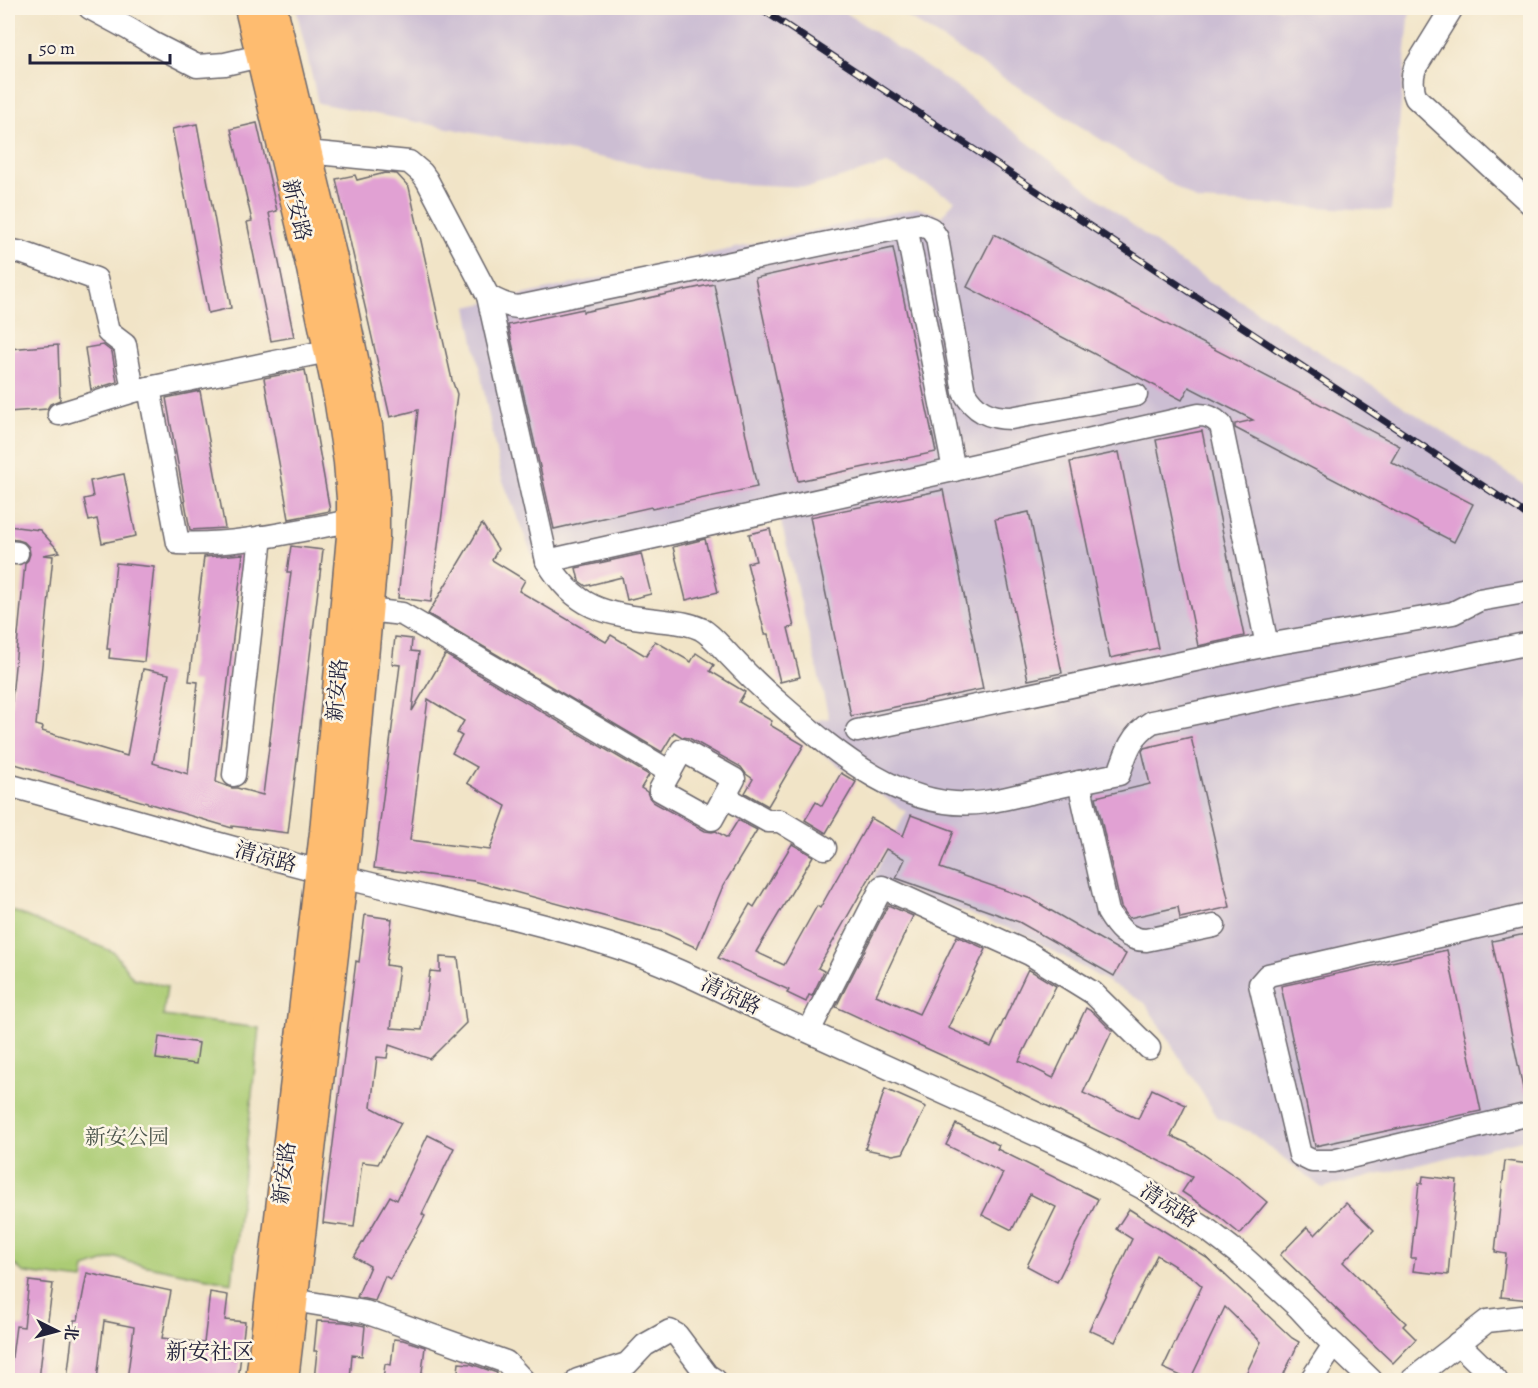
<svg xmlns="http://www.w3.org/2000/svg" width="1538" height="1388" font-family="Alegreya,'Noto Serif SC',serif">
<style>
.industrial{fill:#ccbed3}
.green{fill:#accc74;stroke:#677758;stroke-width:1.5}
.building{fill:#e1a1d3;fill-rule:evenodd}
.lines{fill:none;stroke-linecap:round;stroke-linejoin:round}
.minor-casing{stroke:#6a666c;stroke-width:25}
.major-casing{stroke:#6a666c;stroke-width:31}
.minor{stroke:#fff;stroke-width:22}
.major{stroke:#febc70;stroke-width:28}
.rail-casing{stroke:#22223b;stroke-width:7}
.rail{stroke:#fcf5e5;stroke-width:4.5;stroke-dasharray:14;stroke-linecap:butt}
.labels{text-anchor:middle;stroke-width:5;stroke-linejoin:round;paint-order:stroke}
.street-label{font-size:21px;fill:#22223b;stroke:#fcf5e5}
.park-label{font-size:21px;fill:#4b554c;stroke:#fcf5e5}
.neighbourhood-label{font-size:22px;fill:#22223b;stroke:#fcf5e5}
</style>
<rect width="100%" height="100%" fill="#fcf5e5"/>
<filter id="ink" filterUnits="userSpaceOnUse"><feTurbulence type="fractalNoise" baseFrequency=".0167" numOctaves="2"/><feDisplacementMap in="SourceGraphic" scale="12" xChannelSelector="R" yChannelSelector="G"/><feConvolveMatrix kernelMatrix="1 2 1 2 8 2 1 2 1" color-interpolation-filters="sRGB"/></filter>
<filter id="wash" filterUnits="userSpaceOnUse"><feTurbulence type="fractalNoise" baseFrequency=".008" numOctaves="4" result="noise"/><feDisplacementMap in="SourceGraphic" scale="24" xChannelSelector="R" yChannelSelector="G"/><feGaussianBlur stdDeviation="1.35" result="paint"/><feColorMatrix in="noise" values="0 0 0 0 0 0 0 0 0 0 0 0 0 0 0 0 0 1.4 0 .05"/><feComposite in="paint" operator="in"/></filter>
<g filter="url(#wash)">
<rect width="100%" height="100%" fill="#f1e4c7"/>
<!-- industrial -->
<g class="industrial">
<path d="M296 8H839L962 91 1177 260 1530 488V1138L1322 1188 1250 1132 1218 1118 1145 1003 1024 934 873 878 906 812 822 754 802 735 814 721 829 718 780 518 566 568 537 567 501 476 467 307 917 208 942 216 955 200 887 164 810 187 739 184 318 103Z"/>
<path d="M893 8H1410L1391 211 1198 201Z"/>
</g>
<!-- green -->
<path class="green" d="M8 909 114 952 133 978 167 986 163 1016 259 1028 232 1283 128 1262 117 1257 85 1268 83 1280 24 1273 8 1259Z"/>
<g id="blocks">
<!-- building -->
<g class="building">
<path d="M257 123 277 211 269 213 294 337 271 341 247 222 252 221 231 129Z"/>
<path d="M197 124 231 308 208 313 172 129Z"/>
<path d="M385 173 397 174 409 187 452 380 457 394 431 602 398 598 418 410 390 417 336 179 355 175 357 180Z"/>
<path d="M994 234 1400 446 1391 462 1473 504 1454 542 1235 428V424L1253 420 1189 387 1182 400 967 287Z"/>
<path d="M893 248 936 452 798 481 755 278Z"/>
<path d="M714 284 757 487 652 509 651 507 554 529 508 325 583 309V312Z"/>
<path d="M58 345 60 400 50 404 47 409 8 412V349Z"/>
<path d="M103 345 112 352 117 382 91 390 85 348Z"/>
<path d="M305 370 330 511 289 519 264 378Z"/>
<path d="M200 391 225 528 190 530 166 398Z"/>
<path d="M1202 431 1244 636 1198 646 1156 440Z"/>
<path d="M1119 452 1158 648 1110 658 1070 462Z"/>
<path d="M124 474 136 536 102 543 97 519 89 521 84 499 93 497 90 481Z"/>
<path d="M943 490 983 689 851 716 810 517Z"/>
<path d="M1029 512 1062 673 1028 680 995 519Z"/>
<path d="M482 524 498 549 492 560 525 580 519 591 606 642 611 635 646 656 655 641 691 662 696 653 714 665 710 671 745 692 739 702 772 721 770 725 804 745 768 806 745 793 753 779 746 774 741 767 689 738 682 737 674 732 662 752 428 614Z"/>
<path d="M8 526 40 530 60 552 43 555 53 556 36 725 43 727 42 731 127 756 143 669 169 674 153 763 188 774 198 682 189 681 204 557 243 554 216 782 232 788H237L263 795 291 572H287L291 546 323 550 288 833 232 826V828L8 762V717L10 718 25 563 28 560 30 554 29 547 24 542 18 540 8 539Z"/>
<path d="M770 529 794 627 788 628 800 677 780 682 768 634H765L747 563 756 561 749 534Z"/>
<path d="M705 539 718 592 686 600 673 547Z"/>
<path d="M641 554 651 594 627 600 622 577 586 586 579 581 576 568Z"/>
<path d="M116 563 154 567 144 662 109 658 110 649H107Z"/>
<path d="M395 637 412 639 411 651 419 652 412 711 445 655H446L649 775 641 788 647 792 649 797 653 802 705 831 712 832 716 831 727 838 738 820 757 830 723 886 697 948 662 932 474 881 374 868 400 665 392 664ZM428 699 464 721 457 733 462 736 452 753 477 767 467 783 506 806 490 850 410 840Z"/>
<path d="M1191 737 1230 907 1180 918 1178 907 1129 918 1121 907 1096 797 1150 784 1142 751 1144 748Z"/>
<path d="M841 773 856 782 826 833 805 820 816 802 822 806Z"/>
<path d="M911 815 954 831 940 868 1031 899 1126 954 1114 976 1019 922 896 878 905 859 886 849 818 968 824 971 812 996 809 995 806 1002 787 993 789 990 718 958 750 904 754 907 792 844 813 856 756 952 784 965 817 906 820 908 871 818 903 836Z"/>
<path d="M888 905 913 916 876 995 919 1014 957 936 986 949 948 1028 991 1047 1028 969 1056 986 1019 1061 1053 1078 1086 1008 1093 1012 1112 1031 1083 1093 1138 1119 1152 1089 1186 1105 1171 1136 1187 1143 1242 1181 1267 1202 1240 1234 1217 1215 1182 1192 1192 1177 976 1071 836 1007Z"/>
<path d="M365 915 392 919 386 965 399 967 391 1028 422 1030 430 971 440 972V957L458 958 466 1023 430 1059 389 1045 387 1058 377 1057 371 1107 401 1123 378 1164 362 1162 354 1227 323 1223 356 961 359 962Z"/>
<path d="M1530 933V1092L1524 1093 1492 941Z"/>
<path d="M1447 950 1481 1111 1315 1146 1281 986Z"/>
<path d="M159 1037 199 1043 196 1064 156 1059Z"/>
<path d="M885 1089 926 1107 903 1153 893 1155 865 1149Z"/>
<path d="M956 1124 999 1145 997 1149 1098 1199 1057 1282 1027 1266 1056 1207 1030 1194 1012 1230 982 1215 1003 1173 946 1145Z"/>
<path d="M428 1135 454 1148 422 1214 425 1216 390 1279 385 1276 375 1301 357 1297 370 1266 354 1257 390 1196 397 1200Z"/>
<path d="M1505 1161 1530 1164V1300L1501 1297 1506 1254 1495 1252Z"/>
<path d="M1423 1176 1457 1180 1448 1275 1413 1271 1415 1258H1411L1419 1183 1422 1184Z"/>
<path d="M1346 1203 1374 1230 1343 1262 1406 1323 1403 1326 1416 1339 1393 1363 1280 1255 1307 1227 1315 1235Z"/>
<path d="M1129 1209 1207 1258 1292 1338 1299 1342 1281 1380H1243L1261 1342 1225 1307 1190 1380 1163 1368 1202 1286 1192 1277 1157 1255 1115 1342 1089 1330 1132 1239 1116 1229Z"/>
<path d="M87 1273 171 1291 162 1338 204 1343 210 1292 228 1295 225 1320 245 1322 238 1380 199 1376 198 1380H127L134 1327 104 1321 97 1380H67L74 1320H78Z"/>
<path d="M29 1281 53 1284 47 1327H45L39 1380H9L16 1326 24 1327Z"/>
<path d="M317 1321 345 1322 365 1326 362 1356 352 1355 350 1380H314L317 1351H314Z"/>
<path d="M394 1339 403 1340 425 1347 421 1380H383L385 1364 391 1365Z"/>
<path d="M459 1363 471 1364 497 1373 496 1380H457Z"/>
</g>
</g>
</g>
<g filter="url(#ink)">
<use href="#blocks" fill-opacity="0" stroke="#6a666c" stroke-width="1.5"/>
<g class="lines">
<defs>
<g id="minor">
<path d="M90 8 129 29 152 43 197 66 225 64 260 56"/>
<path d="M1452 8 1415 68C1411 79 1412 88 1416 98L1530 203"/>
<path d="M307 152 409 162 422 173 427 180 488 296 547 561C575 609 605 614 656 620 671 622 687 622 701 629 712 635 721 647 730 656 746 673 762 689 780 704 836 753 905 814 986 802 1000 800 1015 796 1030 793 1060 786 1089 780 1119 774 1126 752 1132 734 1152 722L1530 643"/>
<path d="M906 226 954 470"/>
<path d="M8 250 23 253 96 279 108 332 125 345 133 391"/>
<path d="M488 296C498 302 506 306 518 307L919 224 931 229 937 238 964 392C975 411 989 418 1011 418L1136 395"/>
<path d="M149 388 178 543C236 546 294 531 351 521"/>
<path d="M59 414 134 391 328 351"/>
<path d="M8 552 17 553"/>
<path d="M547 561 1199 415C1208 415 1214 418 1221 425L1267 645"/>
<path d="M368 610 402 614 522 684 670 772"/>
<path d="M857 731 1267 645 1453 613 1479 600 1530 591"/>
<path d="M682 750 734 779 712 819 660 790Z"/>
<path d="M234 775 261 537"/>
<path d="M1079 782 1108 912C1117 927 1127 940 1146 940L1214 926"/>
<path d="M8 785C118 815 228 848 339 876 428 899 519 916 607 944 656 959 702 981 748 1004L1081 1155 1143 1188 1209 1231 1243 1257 1298 1307 1323 1334 1371 1380"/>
<path d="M725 797 768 821H780L825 848"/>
<path d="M1530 915 1268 975 1260 984 1300 1155 1312 1161H1333L1530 1114"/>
<path d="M809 1031 882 887 1030 954 1093 993 1149 1048"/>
<path d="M293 1300 365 1312 388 1320 506 1362 523 1380"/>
<path d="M1458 1343 1496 1380"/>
<path d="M578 1380 627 1364 645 1345 670 1331 677 1335 707 1375 715 1380"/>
<path d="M1311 1380 1334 1345"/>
<path d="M1412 1380 1487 1321 1530 1316"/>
</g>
<g id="major">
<path d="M249 8 311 269 338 397 348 462 351 499V536L324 832 260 1380"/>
<path d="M273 8 334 263 361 392 368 426 372 459 375 498V537L348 835 284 1380"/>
</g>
</defs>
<!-- minor casing -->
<use href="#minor" class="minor-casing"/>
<!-- major casing -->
<use href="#major" class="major-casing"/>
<!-- minor -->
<use href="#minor" class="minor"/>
<!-- major -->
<use href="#major" class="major"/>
<defs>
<path id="rail" d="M760 8 1530 517"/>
</defs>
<!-- rail casing -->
<use href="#rail" class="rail-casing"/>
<!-- rail -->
<use href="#rail" class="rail"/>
</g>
</g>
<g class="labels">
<!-- street labels -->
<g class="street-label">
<text transform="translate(297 210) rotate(77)" y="7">新安路</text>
<text transform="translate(337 690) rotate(-85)" y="7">新安路</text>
<text transform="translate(266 857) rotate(15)" y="7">清凉路</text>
<text transform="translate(731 995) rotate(25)" y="7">清凉路</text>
<text transform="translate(284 1173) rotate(-83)" y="7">新安路</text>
<text transform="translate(1169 1205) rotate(33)" y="7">清凉路</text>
</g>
<!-- park labels -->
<g class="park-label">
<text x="127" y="1144">新安公园</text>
</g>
<!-- neighbourhood labels -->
<g class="neighbourhood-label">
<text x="210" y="1359">新安社区</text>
</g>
</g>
<!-- margin -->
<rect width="1538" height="1388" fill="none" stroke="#fcf5e5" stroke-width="30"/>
<!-- north arrow -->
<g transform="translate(57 1331) rotate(96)" stroke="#fcf5e5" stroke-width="4.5" paint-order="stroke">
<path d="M0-4.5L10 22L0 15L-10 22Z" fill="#22223b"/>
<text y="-9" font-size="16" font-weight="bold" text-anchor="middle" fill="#22223b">北</text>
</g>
<!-- scale -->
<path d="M30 54v9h140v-9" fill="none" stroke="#22223b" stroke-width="3"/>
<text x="39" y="54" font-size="18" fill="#22223b" stroke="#fcf5e5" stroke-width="4.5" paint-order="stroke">50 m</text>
</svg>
